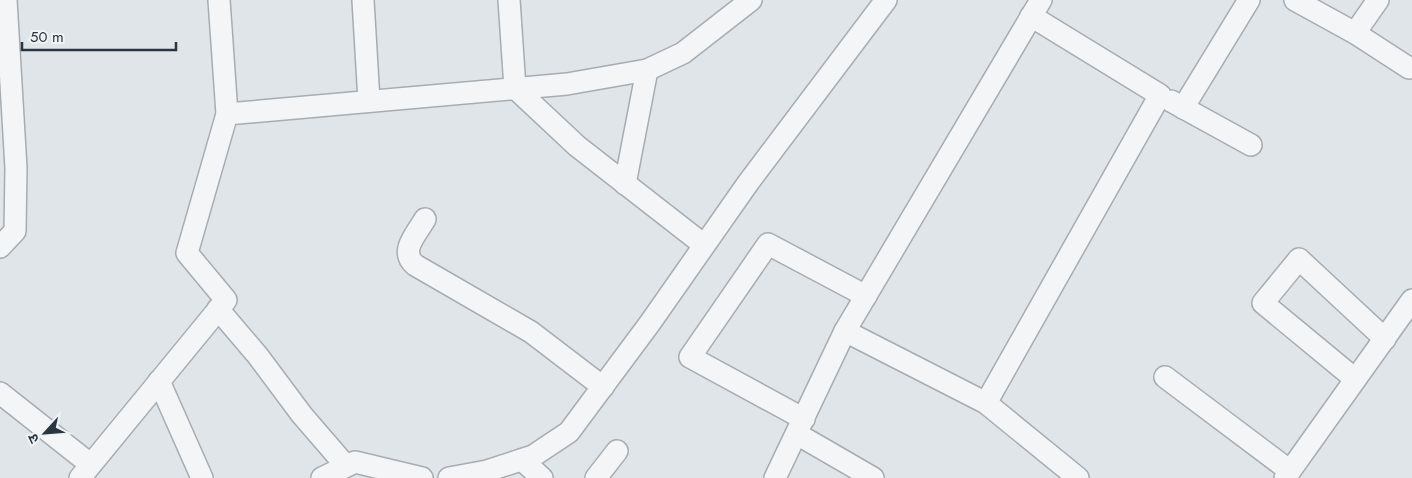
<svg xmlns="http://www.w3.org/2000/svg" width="1412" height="478" font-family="Jost,'Noto Sans Devanagari',sans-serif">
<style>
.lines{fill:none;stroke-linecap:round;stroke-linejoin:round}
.minor-casing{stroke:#a5adb3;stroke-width:24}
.minor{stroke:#f3f5f7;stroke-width:21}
</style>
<rect width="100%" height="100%" fill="#e0e5e9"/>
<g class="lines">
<defs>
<g id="minor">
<path d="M219 0 227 114"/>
<path d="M363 0 369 101"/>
<path d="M509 0 515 88 577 146 704 245"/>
<path d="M1295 0 1355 33 1409 68"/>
<path d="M1355 33 1378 0"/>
<path d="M1171 101 1251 145"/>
<path d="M1183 108 1249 0"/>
<path d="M625 184 647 70"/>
<path d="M425 219C416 235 399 251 415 265L531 332 603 387"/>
<path d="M0 247 15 231 16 168 6 0"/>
<path d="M218 309 258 356 302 415 346 466"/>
<path d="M845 331 986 403 1078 478"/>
<path d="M1165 377 1290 471"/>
<path d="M1355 379 1263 303 1299 259 1385 339"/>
<path d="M159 381 202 478"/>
<path d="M0 393 90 464"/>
<path d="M986 403 1160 95 1031 16"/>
<path d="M804 419 690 357 768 244 866 296"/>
<path d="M797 434 873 478"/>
<path d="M522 460 542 478"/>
<path d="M80 478 226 300 187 253 227 114 567 84 647 70 683 53 751 0"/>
<path d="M322 478 355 462 422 478"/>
<path d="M449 478 487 471 533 456 569 432 650 323 748 183 886 0"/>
<path d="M596 478 617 451"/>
<path d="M775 478 845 331 1041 0"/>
<path d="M1285 478 1412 300"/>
</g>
</defs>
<!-- minor casing -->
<use href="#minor" class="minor-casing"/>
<!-- minor -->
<use href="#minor" class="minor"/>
</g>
<!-- north arrow -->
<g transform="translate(45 433) rotate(244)" stroke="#f0f3f6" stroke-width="4" paint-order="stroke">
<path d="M0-4L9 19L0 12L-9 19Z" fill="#293540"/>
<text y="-8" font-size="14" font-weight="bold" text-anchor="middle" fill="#293540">उ</text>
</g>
<!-- scale -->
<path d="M22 42v8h154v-8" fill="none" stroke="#293540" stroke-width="2.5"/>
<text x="30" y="42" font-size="15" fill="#293540" stroke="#f0f3f6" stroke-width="4" paint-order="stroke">50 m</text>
</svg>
